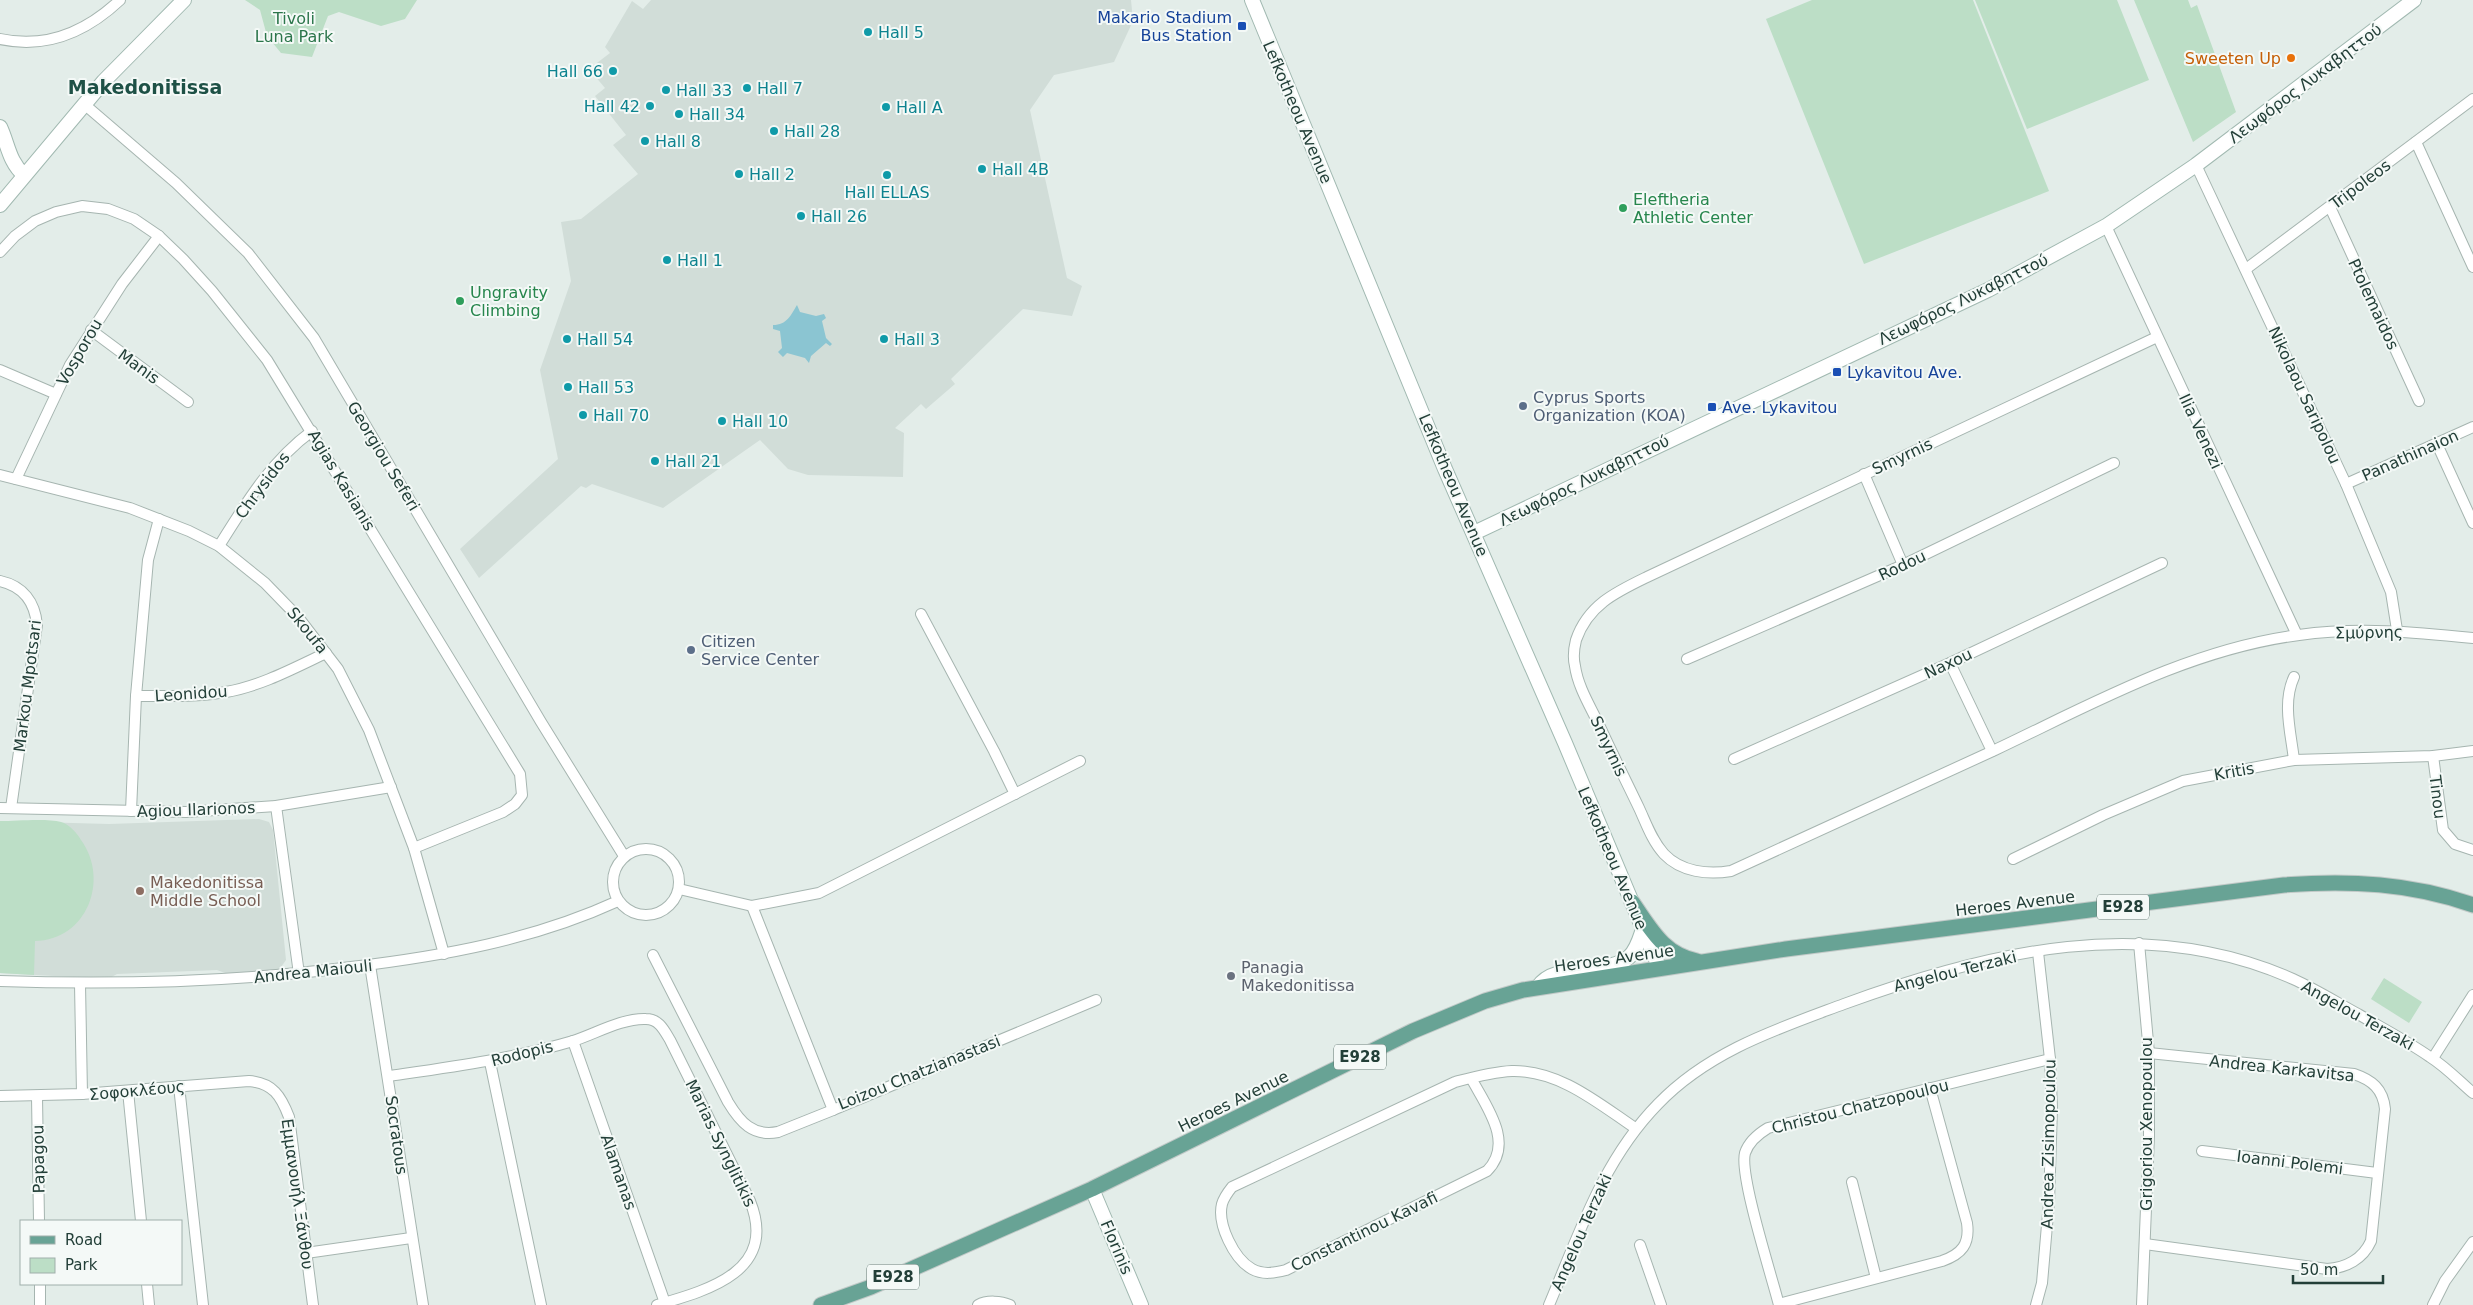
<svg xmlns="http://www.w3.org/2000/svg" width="2473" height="1305" font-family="'DejaVu Sans',sans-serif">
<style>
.built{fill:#d1ddd8}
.green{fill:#bcdec6}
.water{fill:#8bc5d2}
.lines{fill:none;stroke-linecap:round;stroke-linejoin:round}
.street-casing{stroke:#a6b5b0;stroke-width:12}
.secondary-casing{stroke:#a1b9b1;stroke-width:16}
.primary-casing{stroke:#c1c9c7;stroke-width:17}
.street{stroke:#fff;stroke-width:10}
.secondary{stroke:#fff;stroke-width:14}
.primary{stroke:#68a395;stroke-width:15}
.transit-dot{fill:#1a4fb4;stroke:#f4f9f7;stroke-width:2}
.culture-dot{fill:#0f9aa8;stroke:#f4f9f7;stroke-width:2}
.food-dot{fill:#e8710a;stroke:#f4f9f7;stroke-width:2}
.leisure-dot{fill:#2e9e5b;stroke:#f4f9f7;stroke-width:2}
.service-dot{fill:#5c6f8a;stroke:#f4f9f7;stroke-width:2}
.education-dot{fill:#8d6e63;stroke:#f4f9f7;stroke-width:2}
.worship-dot{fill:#6b7280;stroke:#f4f9f7;stroke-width:2}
.labels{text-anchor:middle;stroke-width:4;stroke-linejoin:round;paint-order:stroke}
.shield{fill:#f4f9f7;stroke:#627771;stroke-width:1}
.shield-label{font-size:15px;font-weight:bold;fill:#233f38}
.transit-label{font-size:16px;fill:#164399;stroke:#f4f9f7;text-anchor:start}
.park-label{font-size:16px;fill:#2c764b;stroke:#f4f9f7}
.culture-label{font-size:16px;fill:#0d838f;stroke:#f4f9f7;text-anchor:start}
.food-label{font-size:16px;fill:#c56008;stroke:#f4f9f7;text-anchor:end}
.street-label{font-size:16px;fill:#233f38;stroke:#f4f9f7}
.leisure-label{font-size:16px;fill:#27864d;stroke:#f4f9f7;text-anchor:start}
.service-label{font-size:16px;fill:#4e5e75;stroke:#f4f9f7;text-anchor:start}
.education-label{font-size:16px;fill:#785e54;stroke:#f4f9f7;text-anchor:start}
.worship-label{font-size:16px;fill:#5b616d;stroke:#f4f9f7;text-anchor:start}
.quarter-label{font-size:19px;font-weight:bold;fill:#1e5146;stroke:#f4f9f7}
</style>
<rect width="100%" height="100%" fill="#e3ede9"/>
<!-- built -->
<g class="built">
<path d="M651 0H1131L1133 21 1114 62 1054 75 1030 110 1067 278 1082 286 1072 316 1023 309 951 379 955 384 926 409 921 404 895 428 904 433 903 477 808 475 788 469 760 440 663 508 592 484 586 488 581 486 479 578 460 549 558 459 540 370 571 281 561 222 581 219 638 174 613 145 626 135 595 96 605 88 589 69 610 53 605 47 632 1 643 9Z"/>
<path d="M259 819 269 822 273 830 286 960 279 970 228 974 217 970 117 974 108 979 0 973V821L109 824Z"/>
</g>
<!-- green -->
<g class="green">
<path d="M245 0H417L405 19 381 26 339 12 328 16 312 57 281 53 267 36 260 10Z"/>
<path d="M1812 0H1973L2049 191 1864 264 1766 19Z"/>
<path d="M1975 0H2117L2149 80 2027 129Z"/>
<path d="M2134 0H2188L2191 8 2197 5 2236 112 2193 142Z"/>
<path d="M0 821C16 821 47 818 61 822 69 824 77 833 81 840 110 880 87 940 35 941L34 975 0 973Z"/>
<path d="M2384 978 2422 1002 2409 1023 2371 999Z"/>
</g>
<!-- water -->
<path class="water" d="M797 305 800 312 816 316 824 314 826 318 822 321 826 338 832 344 830 346 826 343 811 356 809 363 805 358 787 353 783 357 778 352 782 348 780 331 773 329V325C787 325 791 315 797 305Z"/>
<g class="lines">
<defs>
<g id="street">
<path d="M0 39C46 49 86 32 120 0"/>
<path d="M84 104 176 183 248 253 314 338 541 722 624 856"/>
<path d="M2416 142 2473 267"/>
<path d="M2196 165 2346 484 2391 592 2397 630"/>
<path d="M2330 207 2419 401"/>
<path d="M2106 226 2297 635"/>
<path d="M0 252 15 236 35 221 56 212 82 206 108 209 134 219 159 236 183 259 212 291 267 360 520 774 522 795 515 804 503 812 414 848"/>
<path d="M2246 269 2473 99"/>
<path d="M91 330 188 402"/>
<path d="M2157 337 1647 577C1616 592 1588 605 1576 640 1574 648 1573 658 1575 666 1578 688 1592 709 1601 729 1613 755 1626 781 1639 808 1646 823 1652 841 1664 854 1681 872 1708 875 1731 871 1819 830 1907 791 1995 750 2092 704 2190 649 2299 635 2358 627 2414 632 2473 638"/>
<path d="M0 370 56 394"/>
<path d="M2437 444 2473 523"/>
<path d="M1864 474 1903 565"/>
<path d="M0 475 130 508 189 531 219 546 265 583 298 617 338 669 369 730 414 848 444 954"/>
<path d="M16 479 70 365 122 284 159 236"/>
<path d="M2346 484 2473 427"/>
<path d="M159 519 148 560 136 696C166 696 196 697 226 692 261 686 294 668 326 653"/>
<path d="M219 546C246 503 271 461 312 431"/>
<path d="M0 581C23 586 35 602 37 625L11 808"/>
<path d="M921 614 994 751 1015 794"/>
<path d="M1687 659 1903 565 2114 463"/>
<path d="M1950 663 1992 751"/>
<path d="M2433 756 2443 830 2455 844 2473 850"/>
<path d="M1734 759 1950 663 2162 563"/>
<path d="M2294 760C2291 733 2282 703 2294 677"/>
<path d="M276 806 299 974"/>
<path d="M0 808 186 812 276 806 391 787"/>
<path d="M131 811 136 696"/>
<circle cx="646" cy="882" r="33"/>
<path d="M2013 859 2103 815 2183 781 2294 760 2433 756 2473 751"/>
<path d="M679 889 752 906 819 893 1080 761"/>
<path d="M752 906 833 1110 1096 1000"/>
<path d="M2139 943 2149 1053V1136L2142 1305"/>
<path d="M653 955 728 1102C740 1122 753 1137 778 1132L833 1110"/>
<path d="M370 965 423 1305"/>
<path d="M0 981C117 985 235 982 351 967 443 956 533 940 618 901"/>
<path d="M80 984 82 1094"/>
<path d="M573 1041 665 1303"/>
<path d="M2433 1058 2473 995"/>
<path d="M490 1062 541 1305"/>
<path d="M389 1076C451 1067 512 1059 573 1041 595 1034 622 1018 646 1019 659 1019 664 1030 670 1040L750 1201C778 1271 709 1290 657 1305"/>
<path d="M1471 1078C1486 1106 1515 1143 1487 1171L1286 1270C1274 1273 1263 1275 1252 1269 1234 1259 1217 1224 1222 1204 1224 1197 1228 1192 1232 1187L1455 1082C1474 1077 1492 1072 1512 1071 1559 1070 1598 1103 1635 1128"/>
<path d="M179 1086 203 1305"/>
<path d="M128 1091 141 1221"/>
<path d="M0 1096 82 1094 249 1081C273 1083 281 1096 289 1117L313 1305"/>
<path d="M37 1097 39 1221"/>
<path d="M2202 1151 2377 1173"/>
<path d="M1852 1182 1876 1278"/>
<path d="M2145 1244 2327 1269C2346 1268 2363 1259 2371 1241L2385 1109C2383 1089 2372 1080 2354 1074L2149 1053"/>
<path d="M1640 1245 1661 1305"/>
<path d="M306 1253 411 1238"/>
<path d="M40 1284V1305"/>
<path d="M147 1284 149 1305"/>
<path d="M1779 1304 1942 1261C1962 1254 1970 1244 1967 1223L1930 1088"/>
<path d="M978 1305C987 1300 1001 1301 1010 1305"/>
<path d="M1549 1305C1579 1234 1603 1160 1658 1104 1709 1051 1777 1029 1844 1004 1989 951 2146 913 2293 979 2315 989 2336 1002 2358 1014 2382 1028 2407 1041 2430 1057 2446 1067 2459 1081 2473 1093"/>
<path d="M1779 1305C1772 1277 1739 1175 1745 1153 1749 1141 1758 1134 1768 1128L2050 1059"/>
<path d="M2036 1305 2042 1283 2049 1202 2052 1108 2050 1059 2038 952"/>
<path d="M2433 1305 2445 1281 2473 1242"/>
</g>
<g id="secondary">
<path d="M1252 0 1445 469 1565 743 1660 969"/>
<path d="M0 127C8 144 9 162 24 175"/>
<path d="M0 205 104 81 184 0"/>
<path d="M1474 533 1988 290 2106 226 2196 165 2414 0"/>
<path d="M1538 987C1554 961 1608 976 1629 957 1637 950 1640 938 1643 929"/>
<path d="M1092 1189 1141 1305"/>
</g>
<g id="primary">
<path d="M1632 902C1651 929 1663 954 1697 961"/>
<path d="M821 1305 871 1287 1092 1189 1413 1031 1485 1001 1523 990 1786 949 2284 885C2349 880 2411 883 2473 905"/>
</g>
</defs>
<!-- street casing -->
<use href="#street" class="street-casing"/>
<!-- secondary casing -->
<use href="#secondary" class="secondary-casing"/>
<!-- primary casing -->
<use href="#primary" class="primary-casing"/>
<!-- street -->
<use href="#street" class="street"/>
<!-- secondary -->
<use href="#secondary" class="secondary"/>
<!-- primary -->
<use href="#primary" class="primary"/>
</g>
<!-- markers -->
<g class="transit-dot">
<rect x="1237" y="21" width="10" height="10" rx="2.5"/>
<rect x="1832" y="367" width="10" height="10" rx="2.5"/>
<rect x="1707" y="402" width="10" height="10" rx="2.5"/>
</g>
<g class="culture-dot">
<circle cx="868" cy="32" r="5"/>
<circle cx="613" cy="71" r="5"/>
<circle cx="747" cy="88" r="5"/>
<circle cx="666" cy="90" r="5"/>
<circle cx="650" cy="106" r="5"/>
<circle cx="886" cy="107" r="5"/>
<circle cx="679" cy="114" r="5"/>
<circle cx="774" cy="131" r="5"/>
<circle cx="645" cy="141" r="5"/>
<circle cx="982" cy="169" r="5"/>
<circle cx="739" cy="174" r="5"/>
<circle cx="887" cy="175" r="5"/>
<circle cx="801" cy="216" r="5"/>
<circle cx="667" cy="260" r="5"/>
<circle cx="567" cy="339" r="5"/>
<circle cx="884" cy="339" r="5"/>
<circle cx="568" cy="387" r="5"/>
<circle cx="583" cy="415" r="5"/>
<circle cx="722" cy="421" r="5"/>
<circle cx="655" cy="461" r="5"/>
</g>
<circle class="food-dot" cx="2291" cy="58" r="5"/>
<g class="leisure-dot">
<circle cx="1623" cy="208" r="5"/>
<circle cx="460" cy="301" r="5"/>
</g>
<g class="service-dot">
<circle cx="1523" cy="406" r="5"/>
<circle cx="691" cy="650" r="5"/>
</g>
<circle class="education-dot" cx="140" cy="891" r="5"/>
<circle class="worship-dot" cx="1231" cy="976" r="5"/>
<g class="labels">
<!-- shield labels -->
<g class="shield">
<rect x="2097" y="894.5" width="52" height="25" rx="4"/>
<rect x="1334" y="1044.5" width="52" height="25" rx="4"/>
<rect x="867" y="1264.5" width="52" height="25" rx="4"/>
</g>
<g class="shield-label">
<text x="2123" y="912">E928</text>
<text x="1360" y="1062">E928</text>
<text x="893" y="1282">E928</text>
</g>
<!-- transit labels -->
<g class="transit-label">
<text x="1232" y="23" text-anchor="end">Makario Stadium<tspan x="1232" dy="18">Bus Station</tspan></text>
<text x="1847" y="378">Lykavitou Ave.</text>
<text x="1722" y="413">Ave. Lykavitou</text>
</g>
<!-- park labels -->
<g class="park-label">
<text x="294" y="24">Tivoli<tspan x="294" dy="18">Luna Park</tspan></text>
</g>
<!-- culture labels -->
<g class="culture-label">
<text x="878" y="38">Hall 5</text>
<text x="603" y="77" text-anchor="end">Hall 66</text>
<text x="757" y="94">Hall 7</text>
<text x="676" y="96">Hall 33</text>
<text x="640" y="112" text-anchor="end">Hall 42</text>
<text x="896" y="113">Hall A</text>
<text x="689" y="120">Hall 34</text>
<text x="784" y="137">Hall 28</text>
<text x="655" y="147">Hall 8</text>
<text x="992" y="175">Hall 4B</text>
<text x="749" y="180">Hall 2</text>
<text x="887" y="198" text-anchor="middle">Hall ELLAS</text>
<text x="811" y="222">Hall 26</text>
<text x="677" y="266">Hall 1</text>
<text x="577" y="345">Hall 54</text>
<text x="894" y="345">Hall 3</text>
<text x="578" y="393">Hall 53</text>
<text x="593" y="421">Hall 70</text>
<text x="732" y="427">Hall 10</text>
<text x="665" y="467">Hall 21</text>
</g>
<!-- food labels -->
<g class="food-label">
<text x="2281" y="64">Sweeten Up</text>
</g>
<!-- street labels -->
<g class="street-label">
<text transform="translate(2305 83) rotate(-37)" y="6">Λεωφόρος Λυκαβηττού</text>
<text transform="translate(1298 112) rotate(67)" y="6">Lefkotheou Avenue</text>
<text transform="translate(2360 184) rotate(-37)" y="6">Tripoleos</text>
<text transform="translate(1963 299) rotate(-26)" y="6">Λεωφόρος Λυκαβηττού</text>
<text transform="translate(2374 304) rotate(65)" y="6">Ptolemaidos</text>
<text transform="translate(79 352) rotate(-60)" y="6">Vosporou</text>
<text transform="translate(139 366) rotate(36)" y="6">Manis</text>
<text transform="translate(2305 395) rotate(65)" y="6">Nikolaou Saripolou</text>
<text transform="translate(2201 431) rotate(65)" y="6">Ilia Venezi</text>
<text transform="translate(2410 455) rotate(-24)" y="6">Panathinaion</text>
<text transform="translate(384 456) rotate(59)" y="6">Georgiou Seferi</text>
<text transform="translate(1902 456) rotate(-25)" y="6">Smyrnis</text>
<text transform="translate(342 480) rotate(59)" y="6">Agias Kasianis</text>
<text transform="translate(1584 480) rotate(-26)" y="6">Λεωφόρος Λυκαβηττού</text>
<text transform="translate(262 485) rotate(-53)" y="6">Chrysidos</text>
<text transform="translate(1454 485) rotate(67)" y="6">Lefkotheou Avenue</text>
<text transform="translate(1902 565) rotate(-25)" y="6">Rodou</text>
<text transform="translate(308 630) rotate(51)" y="6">Skoufa</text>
<text transform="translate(2369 632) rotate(-1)" y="6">Σμύρνης</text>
<text transform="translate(1948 663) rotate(-25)" y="6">Naxou</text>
<text transform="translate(27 686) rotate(-83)" y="6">Markou Mpotsari</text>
<text transform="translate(191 693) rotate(-4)" y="6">Leonidou</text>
<text transform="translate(1609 746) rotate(65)" y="6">Smyrnis</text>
<text transform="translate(2234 771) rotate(-10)" y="6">Kritis</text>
<text transform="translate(2438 797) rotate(83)" y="6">Tinou</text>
<text transform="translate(196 809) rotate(-2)" y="6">Agiou Ilarionos</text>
<text transform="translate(1613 858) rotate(67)" y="6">Lefkotheou Avenue</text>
<text transform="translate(2015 903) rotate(-7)" y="6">Heroes Avenue</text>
<text transform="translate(1614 958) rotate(-8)" y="6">Heroes Avenue</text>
<text transform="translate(313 971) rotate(-6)" y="6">Andrea Maiouli</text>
<text transform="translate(1955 971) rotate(-14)" y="6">Angelou Terzaki</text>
<text transform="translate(2358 1015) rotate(29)" y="6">Angelou Terzaki</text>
<text transform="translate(522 1053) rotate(-14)" y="6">Rodopis</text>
<text transform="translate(2282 1068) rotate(6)" y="6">Andrea Karkavitsa</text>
<text transform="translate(919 1072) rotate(-22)" y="6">Loizou Chatzianastasi</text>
<text transform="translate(137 1090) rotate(-5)" y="6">Σοφοκλέους</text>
<text transform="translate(1233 1101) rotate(-26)" y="6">Heroes Avenue</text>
<text transform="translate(1860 1106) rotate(-14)" y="6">Christou Chatzopoulou</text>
<text transform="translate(2146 1124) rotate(-90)" y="6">Grigoriou Xenopoulou</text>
<text transform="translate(397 1135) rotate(82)" y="6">Socratous</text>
<text transform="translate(721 1143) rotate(64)" y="6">Marias Synglitikis</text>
<text transform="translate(2048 1144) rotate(-89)" y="6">Andrea Zisimopoulou</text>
<text transform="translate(38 1159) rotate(-91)" y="6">Papagou</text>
<text transform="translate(2290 1162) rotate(7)" y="6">Ioanni Polemi</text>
<text transform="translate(619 1172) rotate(71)" y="6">Alamanas</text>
<text transform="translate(298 1194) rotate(82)" y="6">Εμμανουήλ Ξάνθου</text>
<text transform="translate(1364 1231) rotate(-26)" y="6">Constantinou Kavafi</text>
<text transform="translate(1581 1232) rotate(-66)" y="6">Angelou Terzaki</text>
<text transform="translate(1117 1247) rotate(67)" y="6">Florinis</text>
</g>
<!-- leisure labels -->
<g class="leisure-label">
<text x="1633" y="205">Eleftheria<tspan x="1633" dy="18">Athletic Center</tspan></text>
<text x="470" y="298">Ungravity<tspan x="470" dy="18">Climbing</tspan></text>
</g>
<!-- service labels -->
<g class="service-label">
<text x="1533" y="403">Cyprus Sports<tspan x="1533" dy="18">Organization (KOA)</tspan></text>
<text x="701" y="647">Citizen<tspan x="701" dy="18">Service Center</tspan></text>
</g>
<!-- education labels -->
<g class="education-label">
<text x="150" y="888">Makedonitissa<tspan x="150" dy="18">Middle School</tspan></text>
</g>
<!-- worship labels -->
<g class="worship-label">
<text x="1241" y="973">Panagia<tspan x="1241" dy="18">Makedonitissa</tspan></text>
</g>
<!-- quarter labels -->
<g class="quarter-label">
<text x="145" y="94">Makedonitissa</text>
</g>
</g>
<!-- legend -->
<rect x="20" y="1220" width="162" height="65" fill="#f4f9f7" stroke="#a0afab"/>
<rect x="30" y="1236" width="25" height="8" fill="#68a395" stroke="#a0afab"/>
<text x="65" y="1245" font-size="15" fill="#233f38">Road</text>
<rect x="30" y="1258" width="25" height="15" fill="#bcdec6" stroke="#a0afab"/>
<text x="65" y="1270" font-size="15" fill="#233f38">Park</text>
<!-- scale -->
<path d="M2293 1275v8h90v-8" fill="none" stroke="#233f38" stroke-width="2.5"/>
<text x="2300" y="1275" font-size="15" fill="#233f38" stroke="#f4f9f7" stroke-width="4" paint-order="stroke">50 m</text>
</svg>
